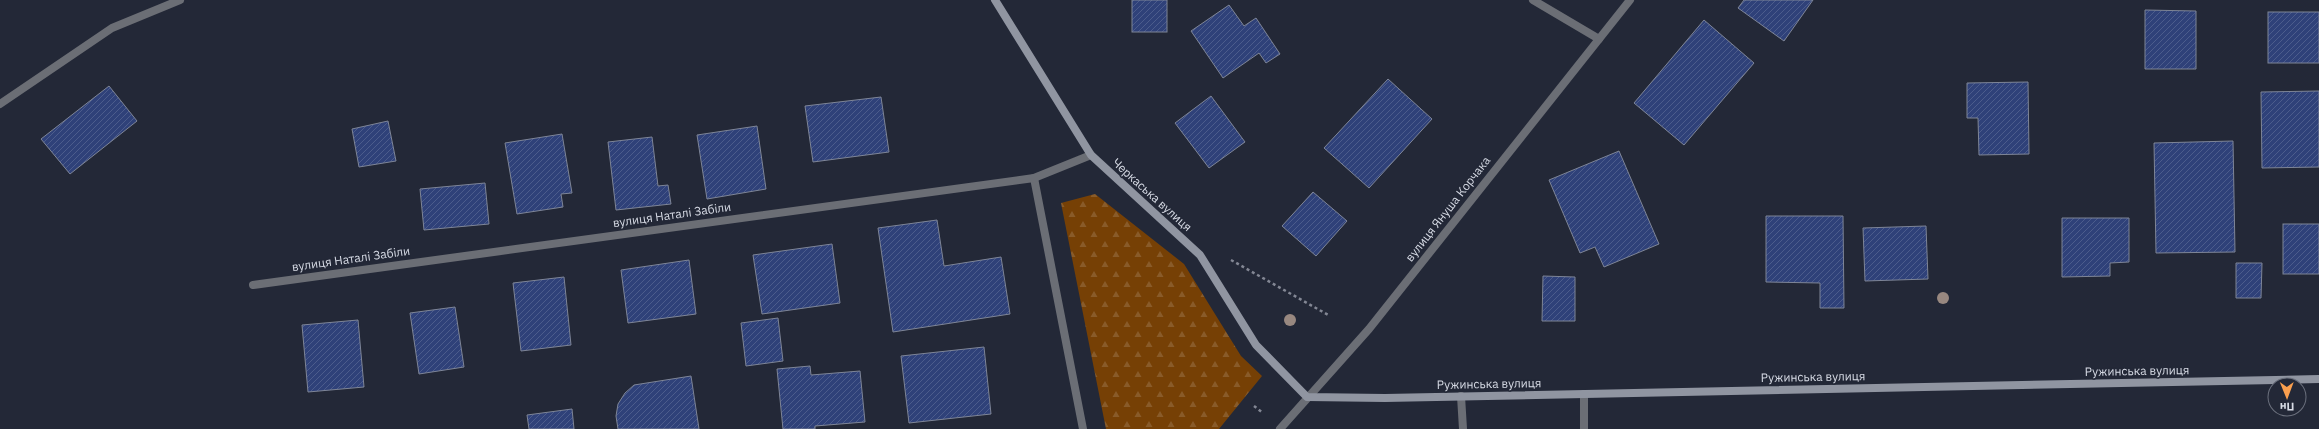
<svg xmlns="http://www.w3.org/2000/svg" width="2319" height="429" font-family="'IBM Plex Sans',sans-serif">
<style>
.forest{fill:url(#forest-firs)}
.building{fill:url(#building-hatch);stroke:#7e8597}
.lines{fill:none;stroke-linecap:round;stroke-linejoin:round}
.path{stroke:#838794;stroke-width:2.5;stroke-dasharray:3 3;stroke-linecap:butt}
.lane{stroke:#6b6e75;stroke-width:8}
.street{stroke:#6b6e75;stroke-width:8}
.secondary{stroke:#9095a1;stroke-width:8}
.tree{fill:#988880}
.labels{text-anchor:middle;stroke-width:3;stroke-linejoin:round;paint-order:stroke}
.street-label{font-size:12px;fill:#d7dbe5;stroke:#232837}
</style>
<defs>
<pattern id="forest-firs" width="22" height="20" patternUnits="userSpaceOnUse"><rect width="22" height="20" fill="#764005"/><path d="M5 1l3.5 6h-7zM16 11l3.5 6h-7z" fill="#895b29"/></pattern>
<pattern id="building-hatch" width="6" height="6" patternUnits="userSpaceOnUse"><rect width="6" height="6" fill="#2f4179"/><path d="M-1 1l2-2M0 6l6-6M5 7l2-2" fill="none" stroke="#4c5c8c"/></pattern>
</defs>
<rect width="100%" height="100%" fill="#232837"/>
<!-- forest -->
<path class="forest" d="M1095 194 1184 264 1241 356 1262 376 1219 429H1106L1061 203Z"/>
<!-- building -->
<g class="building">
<rect x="1132" y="0" width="35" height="32"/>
<path d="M1744 0H1813L1784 41 1738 8Z"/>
<path d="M1229 5 1244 26 1256 18 1280 54 1266 63 1259 53 1223 78 1191 31Z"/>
<path d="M2145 10 2196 11V69H2145Z"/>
<rect x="2268" y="12" width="51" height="51"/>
<path d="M1704 20 1754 63 1684 145 1634 103Z"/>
<path d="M1388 79 1432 119 1369 188 1324 148Z"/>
<path d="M2028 82 2029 154 1979 155 1978 118H1967V83Z"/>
<path d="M109 86 137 121 70 174 41 139Z"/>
<path d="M2319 91V167L2262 168 2261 92Z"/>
<path d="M1211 96 1245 142 1209 168 1175 123Z"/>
<path d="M881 97 889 152 813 162 805 106Z"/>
<path d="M388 121 396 161 359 167 352 129Z"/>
<path d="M757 126 766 189 707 199 697 135Z"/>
<path d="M562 134 572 193 561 194 563 207 517 214 505 143Z"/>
<path d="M652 137 658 186 668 185 671 204 616 210 608 142Z"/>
<path d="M2233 141 2235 252 2156 253 2154 143Z"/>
<path d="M1619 151 1659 244 1604 267 1595 247 1580 253 1549 180Z"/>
<path d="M485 183 489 224 424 230 420 189Z"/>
<path d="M1313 192 1347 221 1316 256 1282 226Z"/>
<path d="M1766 216H1843L1844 308H1820V283L1766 282Z"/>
<path d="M2062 218H2129V262L2110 263V276L2062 277Z"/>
<path d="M937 220 944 266 1001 257 1010 314 893 332 878 228Z"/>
<rect x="2283" y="224" width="36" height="50"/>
<path d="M1926 226 1928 279 1865 281 1863 228Z"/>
<path d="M832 244 840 303 762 314 753 255Z"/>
<path d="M689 260 696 314 628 323 621 270Z"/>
<path d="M2236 263H2262L2261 298H2236Z"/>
<path d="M1543 276 1575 277V321H1542Z"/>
<path d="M564 277 571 345 521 351 513 283Z"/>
<path d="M455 307 464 367 419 374 410 313Z"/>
<path d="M778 318 783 361 746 366 741 323Z"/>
<path d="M358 320 364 387 308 392 302 325Z"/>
<path d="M984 347 991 414 909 423 901 356Z"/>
<path d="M810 366 811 375 860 371 865 422 815 426V429H783L777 369Z"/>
<path d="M691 376 699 429H618L616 416 618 404 625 393 634 385Z"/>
<path d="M572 409 574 429H529L527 415Z"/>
</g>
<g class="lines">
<!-- path -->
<g class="path">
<path d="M1231 260 1330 316"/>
<path d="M1254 406 1263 413"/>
</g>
<!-- lane -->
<g class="lane">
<path d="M1533 0 1599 39"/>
<path d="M1034 178 1083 429"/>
<path d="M1584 394V429"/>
<path d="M1461 396 1463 429"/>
</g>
<!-- street -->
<g class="street">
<path d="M0 104 112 28 180 0"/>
<path d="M253 285 1034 178 1091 155"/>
<path d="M1280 429 1369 329 1630 0"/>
</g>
<!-- secondary -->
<path class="secondary" d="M995 0 1091 155 1200 255 1256 345 1307 397 1385 398 2319 379"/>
</g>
<!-- trees -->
<g class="tree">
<circle cx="1943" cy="298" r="6"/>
<circle cx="1290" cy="320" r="6"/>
</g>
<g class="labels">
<!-- street labels -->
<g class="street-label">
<text transform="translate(1152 195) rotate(42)" y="4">Черкаська вулиця</text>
<text transform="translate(1448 209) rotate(-52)" y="4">вулиця Януша Корчака</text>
<text transform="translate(672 215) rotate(-8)" y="4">вулиця Наталі Забіли</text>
<text transform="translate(351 259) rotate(-8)" y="4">вулиця Наталі Забіли</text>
<text transform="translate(2137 371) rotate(-1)" y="4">Ружинська вулиця</text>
<text transform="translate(1813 377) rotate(-1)" y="4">Ружинська вулиця</text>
<text transform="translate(1489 384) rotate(-1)" y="4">Ружинська вулиця</text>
</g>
</g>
<!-- north arrow -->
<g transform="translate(2287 397) rotate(179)"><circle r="19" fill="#232837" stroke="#6b707d"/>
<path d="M0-3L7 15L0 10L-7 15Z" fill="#fa9f4e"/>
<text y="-6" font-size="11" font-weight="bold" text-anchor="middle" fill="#d7dbe5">Пн</text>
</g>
</svg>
